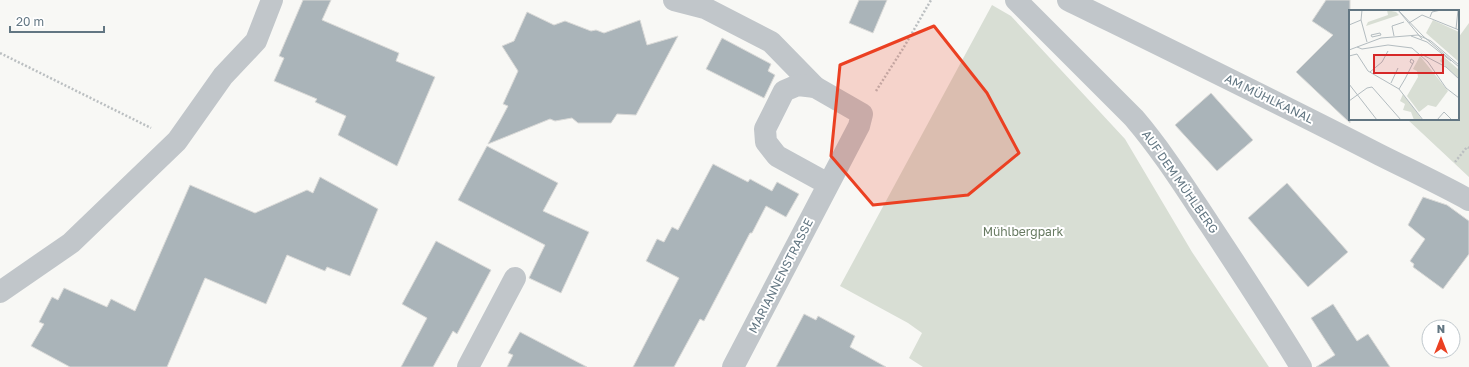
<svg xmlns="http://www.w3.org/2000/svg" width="1469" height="367" font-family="'Golos Text',sans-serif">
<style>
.green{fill:#d8ded4}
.building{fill:#aab4b9;stroke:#dadad8}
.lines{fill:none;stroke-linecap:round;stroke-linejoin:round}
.path{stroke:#bbbfc1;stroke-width:2.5;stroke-dasharray:2 2;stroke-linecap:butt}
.minor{stroke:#c1c6ca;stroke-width:22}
.marked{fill:#eb4022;fill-opacity:0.2;stroke:#eb4022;stroke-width:3;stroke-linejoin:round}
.labels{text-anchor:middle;stroke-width:4;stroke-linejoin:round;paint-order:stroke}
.street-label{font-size:12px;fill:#627682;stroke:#fff}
.park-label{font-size:12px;fill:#677a61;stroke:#fff}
.inset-road{fill:none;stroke:#b3bcc0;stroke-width:1}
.view{fill:#d62828;fill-opacity:0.15;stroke:#d62828;stroke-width:2}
.inset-edge{fill:none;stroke:#627682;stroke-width:2}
</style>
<rect width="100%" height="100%" fill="#f8f8f5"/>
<!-- green -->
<g class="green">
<path d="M992 5 1011 16 1125 139 1192 252 1269 367H923L909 358 922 333 908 323 840 286Z"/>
<path d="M1469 23V177L1407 119H1458V38Z"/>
</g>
<!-- building -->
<g class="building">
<path d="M303 0H331L322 20 399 53 396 61 435 77 397 166 338 135 346 116 315 102 317 99 274 81 284 58 279 56Z"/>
<path d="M859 0H887L873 33 849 23Z"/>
<path d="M1326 0H1350V123L1296 72 1333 35 1312 21Z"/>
<path d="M527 12 554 25 565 21 591 31 596 30 604 33 640 20 647 45 678 36 636 115 617 114 611 123H578L572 118 555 121 550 119 488 144 508 106 503 104 518 71 502 46 514 41Z"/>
<path d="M722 38 771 64 768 71 775 75 764 98 706 69Z"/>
<path d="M1211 93 1253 140 1217 171 1175 125Z"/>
<path d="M487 146 558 183 543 211 589 232 561 293 529 278 545 245 458 200Z"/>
<path d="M713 164 748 182 750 179 772 191 777 182 799 194 786 217 766 206 752 233H750L704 321 700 319 674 367H633L679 278 646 261 657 239 664 242 672 227 678 230Z"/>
<path d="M320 177 378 209 350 276 327 267 325 271 287 255 266 304 205 278 167 367H70L31 346 44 324 39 322 52 297 58 300 64 288 107 307 111 299 135 311 190 185 255 213 307 190 313 193Z"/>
<path d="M1287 183 1348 252 1308 287 1248 218Z"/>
<path d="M1423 197 1447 205 1469 221V254L1443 289 1413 267 1414 264 1410 261 1425 239 1408 225Z"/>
<path d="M436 241 491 270 457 334 453 331 433 367H401L427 318 402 304Z"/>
<path d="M1333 304 1357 341 1368 334 1390 367H1316L1335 355 1311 318Z"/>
<path d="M804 314 816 320 818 316 855 336 850 347 886 367H776Z"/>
<path d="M520 332 587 367H507L513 355 508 353Z"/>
</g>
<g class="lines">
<!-- path -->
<g class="path">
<path d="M0 53 151 128"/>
<path d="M876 91 904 47 931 0"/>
<path d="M1455 162 1467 147 1469 148"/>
</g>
<!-- minor -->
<g class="minor">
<path d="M674 0 705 8 771 42 815 87"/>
<path d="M1016 0 1134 118C1163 152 1186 189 1210 225 1241 272 1272 319 1301 367"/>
<path d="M1068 0C1172 51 1277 102 1380 155 1410 170 1440 184 1469 200"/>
<path d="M0 292 71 243 177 141 223 76 256 41 272 0"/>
<path d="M468 367 515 278"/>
<path d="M733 367 859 126 862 114 815 87 798 85 784 91 765 129 766 142 777 156 828 184"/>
</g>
</g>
<!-- marked area -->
<path class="marked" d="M934 26 987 93 1019 153 968 195 873 205 831 156 840 65Z"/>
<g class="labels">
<!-- street labels -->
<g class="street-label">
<text transform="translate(1269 99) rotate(26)" y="4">AM MÜHLKANAL</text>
<text transform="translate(1180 182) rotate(55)" y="4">AUF DEM MÜHLBERG</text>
<text transform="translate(781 276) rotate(-63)" y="4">MARIANNENSTRASSE</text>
</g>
<!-- park labels -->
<g class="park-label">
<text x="1023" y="236">Mühlbergpark</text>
</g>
</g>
<!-- overview -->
<g transform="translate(1349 10)">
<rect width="110" height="110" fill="#f8f8f5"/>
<path d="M38 0 47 2 50 5 17 16 19 12 39 5ZM84 10 110 22V52L77 23ZM71 46 99 81 87 97 79 95 70 102 58 86 69 67 68 61 64 59ZM94 46 110 60V69L91 51ZM54 84 69 104 73 110H65L62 102 54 100 56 94 51 91Z" fill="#d8ded4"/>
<path class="inset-road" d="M13 0 12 10 18 32M49 0 73 29M49 0 74 26 110 57M81 7 83 2 92 0M60 13 73 5 110 20M0 15 12 10M107 19 109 0M31 23 32 25 23 27 22 25ZM45 26 43 16 55 12M62 26 78 32 102 51M8 37 13 39 39 35 63 38 79 52 97 78 110 88M0 40 32 28 69 25 82 31 110 55M72 44 97 57 110 69M0 46 8 44 19 61 50 79 74 110M21 62 33 52 39 41M42 73 49 58M0 74 28 110M50 79 56 69 65 51 62 49 61 52 64 54M0 91 18 78 23 77 52 110M88 110 95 102 103 110"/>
<path class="view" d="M25 45H94V63H25Z"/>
<rect width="110" height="110" class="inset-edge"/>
</g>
<!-- north arrow -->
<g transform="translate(1441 339)"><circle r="19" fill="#ffffff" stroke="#c0c8cd"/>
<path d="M0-3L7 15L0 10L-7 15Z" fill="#eb4022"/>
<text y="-6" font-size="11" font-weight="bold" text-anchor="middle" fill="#627682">N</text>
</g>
<!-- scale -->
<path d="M10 26v6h94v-6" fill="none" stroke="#627682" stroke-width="2"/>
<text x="16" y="26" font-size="12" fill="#627682" stroke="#ffffff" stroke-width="3" paint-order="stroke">20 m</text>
</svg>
